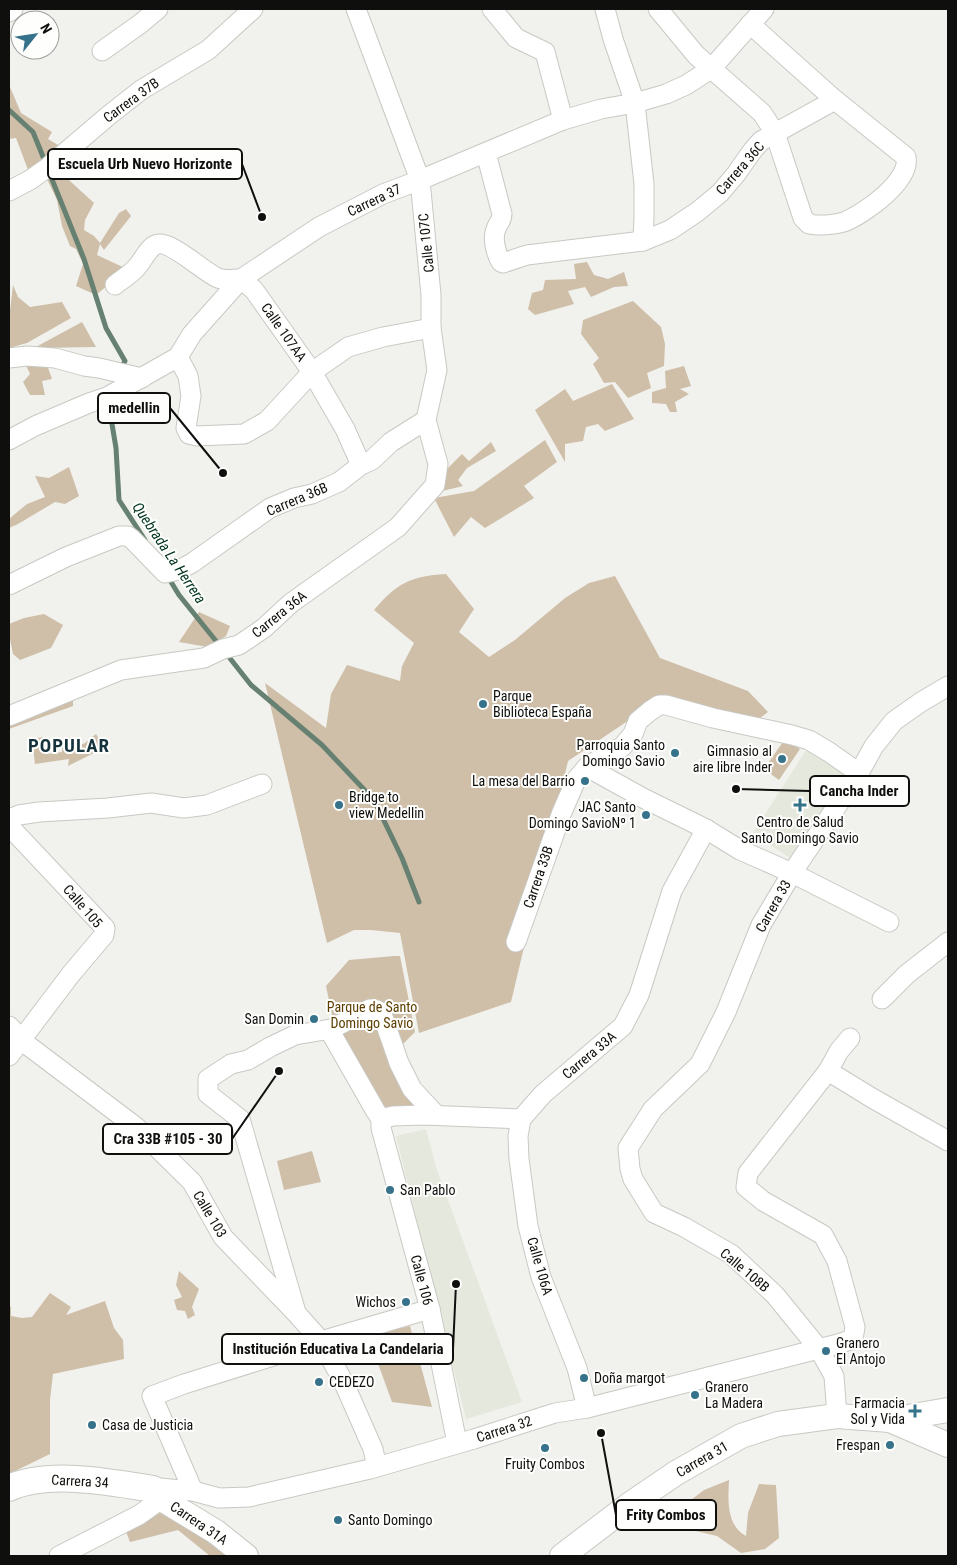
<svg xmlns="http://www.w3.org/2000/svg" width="957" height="1565" font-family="'Roboto Condensed',sans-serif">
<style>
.built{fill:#e5e8dc}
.green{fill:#cfbea8}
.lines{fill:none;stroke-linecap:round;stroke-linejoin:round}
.stream{stroke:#668071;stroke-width:5}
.minor-casing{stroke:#c7c9c3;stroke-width:21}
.tertiary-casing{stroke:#c7c9c3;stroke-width:26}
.secondary-casing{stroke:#c7c9c3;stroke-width:28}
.minor{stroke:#fff;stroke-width:19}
.tertiary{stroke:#fff;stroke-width:24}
.secondary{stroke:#fff;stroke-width:26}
.poi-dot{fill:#36738a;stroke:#fefffd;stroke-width:2}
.labels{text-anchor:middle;stroke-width:4;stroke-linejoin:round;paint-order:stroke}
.street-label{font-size:14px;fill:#0f0f0e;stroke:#fefffd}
.poi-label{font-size:14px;fill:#0f0f0e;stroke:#fefffd;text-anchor:start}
.park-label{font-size:14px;fill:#5d3c00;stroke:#fefffd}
.water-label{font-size:15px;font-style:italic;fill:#00331f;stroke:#fefffd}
.district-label{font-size:19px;font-weight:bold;letter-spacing:1px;fill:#15323d;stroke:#fefffd}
.leader{fill:none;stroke:#0f0f0e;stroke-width:2}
.callout-dot{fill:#0f0f0e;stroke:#fefffd;stroke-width:2}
.callout{fill:#fefffd;stroke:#0f0f0e;stroke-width:2}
.callout-label{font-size:15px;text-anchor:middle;font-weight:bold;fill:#0f0f0e}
</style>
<rect width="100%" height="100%" fill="#f1f2ed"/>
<!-- built -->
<g class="built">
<path d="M808 747 850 778 790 858 753 833Z"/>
<path d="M426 1129 436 1167 522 1402 466 1419 396 1136Z"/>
</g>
<!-- green -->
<g class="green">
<path d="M10 87 21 113 52 132 48 139 58 145V150L30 175 16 138 9 139V91Z"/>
<path d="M58 165 70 181 94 203 85 220 84 230 94 236 100 243 119 213 126 209 131 216 104 250 100 244 97 255 127 269 96 295 76 286 83 264 76 249 70 246 62 226 57 200 46 177Z"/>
<path d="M587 262 594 275 608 279 624 272 628 286 614 287 591 297 585 287 568 291 574 304 535 315 528 309 532 293 543 290 545 280 576 279 574 264Z"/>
<path d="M13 285 18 297 30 307 62 302 71 318 27 343 9 348V319Z"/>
<path d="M633 301 661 327 665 344 664 366 647 373 651 388 628 398 615 382 604 383 593 364 599 358 581 334 583 320Z"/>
<path d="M82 322 96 347 34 348Z"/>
<path d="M24 361 47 365 52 379 42 381 45 395H30L23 382 30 374Z"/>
<path d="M684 366 691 386 680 389 689 394 675 402 677 412H670L666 404 652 403V392L666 388 665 371Z"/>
<path d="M612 384 634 419 605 431 598 424 586 427 583 441 565 444V462L535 410 565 389 573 401Z"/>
<path d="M545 440 557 462 524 486 534 498 485 528 471 517 454 537 434 498 474 491Z"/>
<path d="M491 442 496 451 467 468 458 480 463 486 438 492 444 472 462 454 469 461Z"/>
<path d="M69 467 79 496 65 504 55 502 18 524 9 528V519L27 504 45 497 35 476 49 478Z"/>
<path d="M446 574 474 609 459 632 489 657 515 640 565 598 589 583 615 576 660 658 748 691 768 712 752 724 665 696 568 761 511 1002 419 1033 400 933 371 930H354L327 943 265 683 326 728 331 694 347 665 400 681 402 666 414 643 374 610C397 583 411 576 446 574Z"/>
<path d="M199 612 230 626 226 636 208 647 179 642Z"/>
<path d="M44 614 63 625 51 648 20 660 13 654 10 639 9 624 24 618Z"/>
<path d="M73 699V706L9 729V722Z"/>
<path d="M96 734 104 748 68 766 69 759 35 764 32 739 43 737 46 754 62 752 63 738 72 737 75 747 85 743Z"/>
<path d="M785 739 800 749 779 780 764 769Z"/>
<path d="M394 956H400L415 1032 393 1054 419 1108 379 1110 336 1034 326 986 349 960Z"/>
<path d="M312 1151 321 1182 284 1190 277 1161Z"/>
<path d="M179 1271 199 1289 192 1307 195 1315 188 1319 185 1311 177 1310 174 1300 182 1297 176 1285Z"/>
<path d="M50 1293 71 1307 66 1315 105 1301 114 1328 123 1340 124 1359 53 1374 50 1400V1454L9 1474V1306L11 1307V1316L22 1318 32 1317Z"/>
<path d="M410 1326 432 1407 392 1402 368 1336Z"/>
<path d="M729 1480C728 1500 726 1525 746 1536L748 1513 759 1484 776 1485 779 1538 765 1549 741 1553 717 1536 691 1530 687 1503 704 1490Z"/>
<path d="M159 1503 231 1551 224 1556H210L178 1530 130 1542 125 1529Z"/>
</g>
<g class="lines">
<!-- stream -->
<g class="stream">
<path d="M9 110 33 132 46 164"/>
<path d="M49 172 84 259 106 328 125 361 120 370"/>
<path d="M108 400 116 448 119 500 145 540"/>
<path d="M168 577 179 595 220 646"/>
<path d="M225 652 251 685 322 745 374 800 402 858 419 902"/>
</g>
<defs>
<g id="minor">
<path d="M492 9 516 38 545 52 563 120"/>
<path d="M605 9 613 39 635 103 644 184V217L643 241"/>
<path d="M658 9 696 55 762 113 775 133 803 218 809 224C819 226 834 225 844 222 864 214 911 181 906 157L835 100 750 24"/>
<path d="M9 12 13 9"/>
<path d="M102 51 140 24 158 9"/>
<path d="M486 153 502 214C502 221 498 223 496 229 492 238 496 254 501 262L503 263 527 255 643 241 670 230 697 212 720 193 736 174 753 150 761 141 835 100"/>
<path d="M9 191 30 180 47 168 108 116 141 90 208 50 253 9"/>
<path d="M115 285C122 279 130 275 136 268 143 261 147 249 155 245 169 238 203 272 218 278 225 281 233 279 241 279L254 290 312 372 345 429 361 465"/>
<path d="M178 357 188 376 191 396 186 428 189 434 197 436 244 434 267 421 312 372 348 347 383 337 431 328"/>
<path d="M9 358 27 356 55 358 84 366 99 368 142 378"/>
<path d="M9 440 35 426 89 403 107 397 178 357 192 334 241 279 319 227 383 194 420 180 563 120 601 109 635 103 666 94 686 85 711 69 764 9"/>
<path d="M9 585 66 557 119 536H128L132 539 165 573 179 570 192 563 270 508 294 498 312 494 339 482 361 465 372 460 391 442 426 420"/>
<path d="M9 716 121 670 204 658 223 649 239 645 264 628 291 603 398 527 435 485 438 464 426 420 437 370 431 328V295L420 180 356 9"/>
<path d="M587 767 643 798 706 829 740 850 792 873 889 922"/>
<path d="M9 819 19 815 39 812 108 808 151 803 184 808 207 805 262 784"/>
<path d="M9 826 105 928 104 935 71 974 9 1056"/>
<path d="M516 942 562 812 576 780 587 767 609 753 622 747 633 734 638 721 650 711 659 705H666L713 718 792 735 809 740 829 752 859 773"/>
<path d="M882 999 907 974 948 942"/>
<path d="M9 1026 26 1044 136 1127 192 1182 223 1237 296 1313 321 1341 343 1381 373 1449 377 1467"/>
<path d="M828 1071 872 1098 948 1141"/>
<path d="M381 1119 375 1110 331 1033V1029L370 1009 377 1010 382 1014 399 1063 412 1089 436 1115"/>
<path d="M521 1119 543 1094 623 1026 639 995 672 891 706 829"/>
<path d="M521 1119 518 1136 519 1159 528 1226 541 1277 577 1368 587 1408"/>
<path d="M295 1309 240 1119 208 1094V1079L231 1064 248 1060 270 1047 295 1035 331 1029"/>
<path d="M837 1416 834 1376 819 1349 775 1295 731 1254 684 1227 654 1213 633 1179 630 1169 628 1148 653 1109 700 1064 726 1012 761 925 792 873 859 773 874 746 894 721 921 702 948 686"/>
<path d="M457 1443 430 1309 381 1128V1119L393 1116 425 1115 521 1119"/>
<path d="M153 1489 159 1488 193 1491 219 1498 249 1497 370 1469 474 1439 555 1413 587 1408 838 1344 853 1339 855 1327 837 1261 823 1235 763 1201 746 1187 748 1173 828 1071 839 1051 850 1038"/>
<path d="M193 1491 152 1396 184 1384 321 1341 430 1309"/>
<path d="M59 1556 139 1515 156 1503 160 1498"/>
</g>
<g id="tertiary">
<path d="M890 1420 948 1410"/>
<path d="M153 1489 160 1498 216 1532 246 1556"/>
<path d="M562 1556 629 1505 676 1473 741 1436 778 1424 837 1416 890 1420 948 1445"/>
</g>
<path id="secondary" d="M9 1488C48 1470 111 1482 153 1489"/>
</defs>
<!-- minor casing -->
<use href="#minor" class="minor-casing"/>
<!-- tertiary casing -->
<use href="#tertiary" class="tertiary-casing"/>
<!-- secondary casing -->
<use href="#secondary" class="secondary-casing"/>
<!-- minor -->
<use href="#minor" class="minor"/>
<!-- tertiary -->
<use href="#tertiary" class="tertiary"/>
<!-- secondary -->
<use href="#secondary" class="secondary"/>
</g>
<!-- markers -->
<g class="poi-dot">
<circle cx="483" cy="704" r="5"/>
<circle cx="675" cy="753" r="5"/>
<circle cx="782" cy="759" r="5"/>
<circle cx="585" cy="781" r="5"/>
<circle cx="339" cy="805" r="5"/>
<path d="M797.5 797.5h5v5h5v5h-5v5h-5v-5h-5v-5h5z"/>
<circle cx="646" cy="815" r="5"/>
<circle cx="314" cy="1019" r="5"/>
<circle cx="390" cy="1190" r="5"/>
<circle cx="406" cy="1302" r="5"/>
<circle cx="826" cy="1351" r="5"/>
<circle cx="584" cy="1378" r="5"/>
<circle cx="319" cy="1382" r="5"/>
<circle cx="695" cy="1395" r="5"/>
<path d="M912.5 1403.5h5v5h5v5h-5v5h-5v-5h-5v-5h5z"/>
<circle cx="92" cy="1425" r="5"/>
<circle cx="890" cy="1445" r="5"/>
<circle cx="545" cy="1448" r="5"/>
<circle cx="338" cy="1520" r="5"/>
</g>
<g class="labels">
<!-- street labels -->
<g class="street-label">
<text transform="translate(131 100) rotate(-36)" y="5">Carrera 37B</text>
<text transform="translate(740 168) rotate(-49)" y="5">Carrera 36C</text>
<text transform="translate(374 200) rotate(-25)" y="5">Carrera 37</text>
<text transform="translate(426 243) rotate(-96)" y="5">Calle 107C</text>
<text transform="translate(284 332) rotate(55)" y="5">Calle 107AA</text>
<text transform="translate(297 499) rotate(-23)" y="5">Carrera 36B</text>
<text transform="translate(279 614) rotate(-39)" y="5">Carrera 36A</text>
<text transform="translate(538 877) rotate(-71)" y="5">Carrera 33B</text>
<text transform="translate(83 906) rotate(49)" y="5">Calle 105</text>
<text transform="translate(773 906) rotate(-61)" y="5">Carrera 33</text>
<text transform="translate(589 1055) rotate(-40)" y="5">Carrera 33A</text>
<text transform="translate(210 1214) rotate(59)" y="5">Calle 103</text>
<text transform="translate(540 1266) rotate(74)" y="5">Calle 106A</text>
<text transform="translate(745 1270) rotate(40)" y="5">Calle 108B</text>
<text transform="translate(422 1280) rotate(75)" y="5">Calle 106</text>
<text transform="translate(504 1429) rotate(-18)" y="5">Carrera 32</text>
<text transform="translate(702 1459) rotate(-30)" y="5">Carrera 31</text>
<text transform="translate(80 1481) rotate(3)" y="5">Carrera 34</text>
<text transform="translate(199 1523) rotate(34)" y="5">Carrera 31A</text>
</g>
<!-- poi labels -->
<g class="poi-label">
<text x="493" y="701">Parque<tspan x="493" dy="16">Biblioteca España</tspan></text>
<text x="665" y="750" text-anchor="end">Parroquia Santo<tspan x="665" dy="16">Domingo Savio</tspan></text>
<text x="772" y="756" text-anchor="end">Gimnasio al<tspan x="772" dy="16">aire libre Inder</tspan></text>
<text x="575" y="786" text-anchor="end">La mesa del Barrio</text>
<text x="349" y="802">Bridge to<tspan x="349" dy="16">view Medellin</tspan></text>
<text x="636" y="812" text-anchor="end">JAC Santo<tspan x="636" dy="16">Domingo SavioNº 1</tspan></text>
<text x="800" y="827" text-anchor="middle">Centro de Salud<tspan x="800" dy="16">Santo Domingo Savio</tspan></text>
<text x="304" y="1024" text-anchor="end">San Domin</text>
<text x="400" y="1195">San Pablo</text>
<text x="396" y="1307" text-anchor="end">Wichos</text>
<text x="836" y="1348">Granero<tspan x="836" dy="16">El Antojo</tspan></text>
<text x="594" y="1383">Doña margot</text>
<text x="329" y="1387">CEDEZO</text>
<text x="705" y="1392">Granero<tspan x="705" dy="16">La Madera</tspan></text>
<text x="905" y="1408" text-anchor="end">Farmacia<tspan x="905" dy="16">Sol y Vida</tspan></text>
<text x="102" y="1430">Casa de Justicia</text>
<text x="880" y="1450" text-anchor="end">Frespan</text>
<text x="545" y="1469" text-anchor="middle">Fruity Combos</text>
<text x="348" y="1525">Santo Domingo</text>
</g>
<!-- park labels -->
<g class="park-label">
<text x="372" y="1012">Parque de Santo<tspan x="372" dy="16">Domingo Savio</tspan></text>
</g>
<!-- water labels -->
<g class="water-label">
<text transform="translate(169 553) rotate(56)" y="5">Quebrada La Herrera</text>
</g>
<!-- district labels -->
<g class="district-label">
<text x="69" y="752">POPULAR</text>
</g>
</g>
<!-- callouts -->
<path class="leader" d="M262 217L242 164M223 473L170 408M736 789L810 791M279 1071L232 1139M456 1284L453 1349M601 1433L616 1515"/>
<g class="callout-dot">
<circle cx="262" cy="217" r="5"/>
<circle cx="223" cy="473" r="5"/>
<circle cx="736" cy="789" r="5"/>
<circle cx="279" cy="1071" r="5"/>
<circle cx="456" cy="1284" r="5"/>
<circle cx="601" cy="1433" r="5"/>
</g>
<g class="callout">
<rect x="48" y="149" width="194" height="30" rx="5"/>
<rect x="98" y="393" width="72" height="30" rx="5"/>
<rect x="810" y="776" width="99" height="30" rx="5"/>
<rect x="103" y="1124" width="129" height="30" rx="5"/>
<rect x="222" y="1334" width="231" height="30" rx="5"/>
<rect x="616" y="1500" width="100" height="30" rx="5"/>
</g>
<g class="callout-label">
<text x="145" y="169">Escuela Urb Nuevo Horizonte</text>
<text x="134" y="413">medellin</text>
<text x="859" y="796">Cancha Inder</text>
<text x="168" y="1144">Cra 33B #105 - 30</text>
<text x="338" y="1354">Institución Educativa La Candelaria</text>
<text x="666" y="1520">Frity Combos</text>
</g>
<!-- border -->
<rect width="957" height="1565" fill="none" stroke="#0f0f0e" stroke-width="20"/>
<!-- north arrow -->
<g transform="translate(35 35) rotate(60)"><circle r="24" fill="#fefffd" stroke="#9e9f9d"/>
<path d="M0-4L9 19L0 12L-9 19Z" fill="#36738a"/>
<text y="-8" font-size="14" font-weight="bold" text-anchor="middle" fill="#0f0f0e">N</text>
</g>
</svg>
